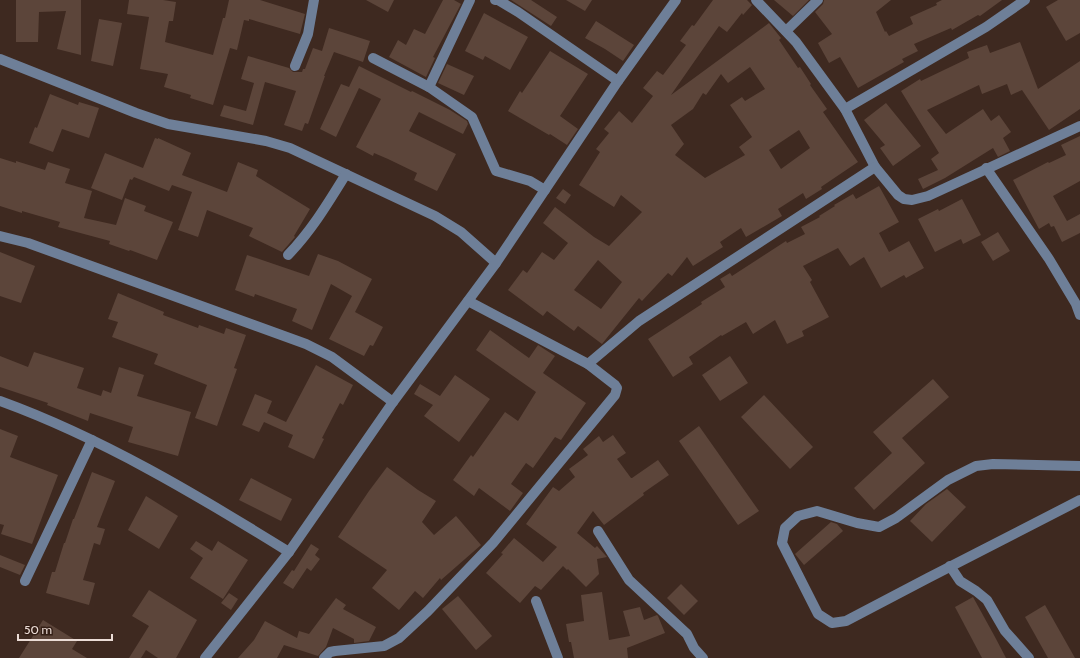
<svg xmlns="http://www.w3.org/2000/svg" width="1080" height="658" font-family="Cabin,sans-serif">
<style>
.building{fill:#5c453a;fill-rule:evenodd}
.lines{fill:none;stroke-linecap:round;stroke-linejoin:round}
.minor{stroke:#6e7f98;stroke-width:10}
</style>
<rect width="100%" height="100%" fill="#3e2920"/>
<!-- building -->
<g class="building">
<path d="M16 0H81V55L57 49 66 11 39 12 38 42H16Z"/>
<path d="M129 0H163L176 2 173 21H169L165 42 213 55 223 18H225L229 0H260L305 14 300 34 249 19V21L244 20 237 50 230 48 213 105 190 98 191 95 164 87 168 74 140 69 149 17 127 14Z"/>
<path d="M366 0H394L388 12Z"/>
<path d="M443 0H454L461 4 433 57 435 58 426 77 389 57 398 40 406 45 414 29 425 34Z"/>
<path d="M511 0H531L557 17 551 26Z"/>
<path d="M566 0H592L585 11Z"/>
<path d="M713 0H747L752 5 743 15 742 13 727 32 719 26 671 95 769 23 781 38 779 40 798 68 800 67 811 84 810 85 827 109 823 112 858 162 821 187 822 189 806 199 803 193 778 209 782 216 746 237 741 228 720 242 723 247 693 266 687 257 672 276 668 273 642 301 639 298 602 344 578 326 574 331 547 311 543 316 508 290 523 270 527 273 542 252 554 260 568 243 543 223 555 207 594 237 609 246 642 212 621 195 614 207 579 185 600 152 596 149 609 133 604 129 619 111 632 123 653 96 643 88 657 71 663 75 686 45 680 41 692 25 694 26ZM750 67 765 89 745 101 742 97 730 105 752 137 739 147 745 155 705 178 675 155 684 144 671 125 693 109 703 93 706 95 721 74 728 83ZM799 130 810 148 781 169 769 150ZM598 260 622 282 601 309 574 290Z"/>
<path d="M774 0H809L793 16Z"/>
<path d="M824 0H891L876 12 885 32 886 31 889 36 913 24 910 17 937 5 936 3 942 0H1002L980 16 978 15 952 30 951 28 914 44 918 51 902 59 904 62 858 88 840 57 829 63 818 43 832 34 815 12 823 4Z"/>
<path d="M1058 0H1080V33L1066 41 1046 7Z"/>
<path d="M484 13 528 37 510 70 485 56 483 60 465 51Z"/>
<path d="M99 19 122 23 113 66 91 61Z"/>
<path d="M596 21 634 45 623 61 605 49 585 38Z"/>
<path d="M329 28 370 41 363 62 334 52 324 76H325L308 124 305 123 302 131 284 125 296 91 265 82 253 125 220 116 224 105 246 111 254 83 241 79 248 56 289 68 293 72H302L303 69H305L313 48 322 51Z"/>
<path d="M1020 42 1038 89 1080 61V109L1049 130 1022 90 1011 95 1007 84 982 94 979 85 927 110 946 134 983 109 991 121 999 115 1011 132 1003 138 1010 151 998 157 993 148 945 178 923 189 918 179 938 170 931 159 939 153 901 91 920 79 921 81 969 58 967 52 987 45 990 53Z"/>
<path d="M550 51 588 74 560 116 578 129 567 145 550 134 549 135 508 111 520 91 522 93Z"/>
<path d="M447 64 474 76 464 95 438 83Z"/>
<path d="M359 66 411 92 412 91 450 110 467 121 468 124 463 134 419 112 409 131 456 154 437 191 414 180 417 173 388 159 374 153 373 156 356 147 381 99 359 88 336 137 320 129 341 84 349 87Z"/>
<path d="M50 94 78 105 79 102 99 108 89 138 62 129 53 152 29 143 35 127 37 128Z"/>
<path d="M886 103 921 146 893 166 880 148 885 145 864 120Z"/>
<path d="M1080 136V181L1053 196 1067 221 1080 214V233L1062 242 1054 226 1051 227 1049 223 1039 229 1013 180 1048 162 1049 163 1066 155 1061 145Z"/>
<path d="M155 138 158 139V138L191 153 182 175 227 192 238 162 258 170 256 176 310 209 294 236 295 237 282 252 249 236 253 228 207 210 198 237 178 230 192 192 172 185 169 191 134 177 132 180 130 179 122 200 91 188 105 153 143 168Z"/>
<path d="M0 158 16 163V161L45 170 48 162 70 169 65 183 92 191 84 218 116 225 125 198 146 206 144 211 173 222 157 260 130 250 129 251 109 244 110 241 58 227 60 222 22 211V213L0 206Z"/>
<path d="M879 186 899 222 879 233 889 252 909 241 924 268 906 278 904 275 881 288 864 257 850 266 838 248 803 266 812 280 810 282 829 317 802 331 804 336 787 344 775 320 753 334 746 322 722 336 721 335 689 357 693 364 673 377 648 339 702 304 701 302 725 287 720 279 730 273 732 276 786 241 787 243 805 234 801 227 820 217 819 216 835 206 834 205 853 194 856 199Z"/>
<path d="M563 189 571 195 565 204 556 198Z"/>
<path d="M962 199 981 235 963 244 961 239 935 252 918 219 938 209 939 211Z"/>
<path d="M998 232 1010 251 993 261 981 242Z"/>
<path d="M0 252 35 266 21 303 0 296Z"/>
<path d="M318 254 338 261 372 279 355 312 383 327 373 346 370 345 364 356 329 339 352 296 331 284 312 330 292 321 297 309 255 294 254 297 235 290 247 255 309 276Z"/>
<path d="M118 293 164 312 163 315 198 328 199 325 224 334 226 328 246 335 234 368 237 369 217 426 195 418 207 385 154 364 158 354 112 337 118 322 108 319Z"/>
<path d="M490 330 529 358 538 345 555 356 543 373 586 403 561 440 555 437 533 468 526 463 511 484 523 493 510 511 479 488 474 496 453 480 471 455 473 457 505 412 518 421 536 392 476 350Z"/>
<path d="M34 352 84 368 77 388 101 396 103 390 111 393 119 367 144 375 137 396 191 412 178 456 128 442 133 427 90 413 88 421 47 405 48 403 0 387V356L28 367Z"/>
<path d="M730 356 748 383 720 401 702 375Z"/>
<path d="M316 365 353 385 343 405 340 403 322 438 324 439 314 459 288 447 293 435 264 422 259 432 242 425 255 394 272 401 267 413 286 422Z"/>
<path d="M455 375 490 399 459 442 424 416 433 405 414 394 420 384 440 396Z"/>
<path d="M933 379 949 397 902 438 925 463 874 510 854 488 892 453 873 432Z"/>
<path d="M764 395 813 447 790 469 741 417Z"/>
<path d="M699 426 759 511 738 525 679 441Z"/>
<path d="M0 429 18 436 10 457 58 475 32 544 1 534 4 525 0 524Z"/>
<path d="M613 435 626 453 617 459 631 478H632L658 460 669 475 643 493 644 495 604 525 593 511 577 533 595 548 597 546 607 557 597 559 599 574 586 587 568 569 567 570 563 566 541 590 535 586 520 603 486 573 503 554 501 553 514 538 543 562 557 547 526 524 553 487 559 491 575 477 569 469 588 455 583 449 599 436 603 442Z"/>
<path d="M387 467 418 490 436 501 422 522 434 535 456 516 481 545 441 580 440 578 423 598 415 591 399 610 372 588 387 570 338 537 369 491Z"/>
<path d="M92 472 115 481 97 527 105 529 100 545 94 543 83 580 95 583 89 605 46 593 52 572H55L64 543H65L73 519H74Z"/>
<path d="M251 478 292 499 281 521 239 500Z"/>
<path d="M947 489 966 507 932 542 910 521 926 504Z"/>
<path d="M146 496 178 516 159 549 128 530Z"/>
<path d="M831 522 837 524 843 531 804 565 795 554Z"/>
<path d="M196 541 212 551 218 541 248 560 223 599 190 578 203 558 190 549Z"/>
<path d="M311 544 319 549 315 555 320 559 311 571 307 568 293 589 283 583 292 570 294 571Z"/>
<path d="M0 555 25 565 20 575 0 567Z"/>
<path d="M681 584 698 601 684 615 667 598Z"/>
<path d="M149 590 197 620 176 658H158L146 650 141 658H129L149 626 132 616Z"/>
<path d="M602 592 609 640 630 636 623 611 640 607 644 620 657 615 658 616 665 633 627 648 628 658H574L571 642H569L566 624 584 621 581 595Z"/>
<path d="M229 593 238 599 231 610 221 603Z"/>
<path d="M458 596 492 636 476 650 442 609Z"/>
<path d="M973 597 995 637 1006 658H982L955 607Z"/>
<path d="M336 598 346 605 343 609 376 627 369 641 354 643V639L333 628 326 647 318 656 284 645 277 658H238L254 640 265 621 297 638 299 631 309 634Z"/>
<path d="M1045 605 1075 658H1048L1025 617Z"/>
<path d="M43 620 77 641 72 649 87 658H19Z"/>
</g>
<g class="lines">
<!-- minor -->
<g class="minor">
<path d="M495 0H498L518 12 618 81"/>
<path d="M756 0 796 42 845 109 875 167 898 195 904 199 912 200 928 196 1080 126"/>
<path d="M786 31 818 0"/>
<path d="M373 58 429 87 472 117 496 171 530 181 545 190"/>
<path d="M0 59 136 113 168 124 266 141 290 148 435 216 461 232 496 263"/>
<path d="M295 66 308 34 314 0"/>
<path d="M429 87 470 0"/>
<path d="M845 109 986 27 1025 0"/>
<path d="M986 168 1049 259 1076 304 1080 315"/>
<path d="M0 236 28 243 306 344 332 357 393 402"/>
<path d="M288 255C312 230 328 203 346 174"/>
<path d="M588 364 639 321 875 167"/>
<path d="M0 401C102 438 197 495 289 552"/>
<path d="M1080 466 993 464 976 466 948 480 896 518 879 527 857 523 817 511 798 516 785 528 782 543 818 614 832 623 846 621 928 578 1080 500"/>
<path d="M598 531 629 580 687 634 694 648 703 658"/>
<path d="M950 566 960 581 976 591 987 600 1005 631 1029 658"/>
<path d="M25 581 92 440"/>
<path d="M536 601 558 658"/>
<path d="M205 658 289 552 393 402 496 263 618 81 676 0"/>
<path d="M324 658 330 652 335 651 384 646 399 638 428 611 493 543 615 395 617 388 615 385 588 364 468 301"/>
</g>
</g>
<!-- scale -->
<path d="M18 634v6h94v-6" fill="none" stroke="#ebdcd6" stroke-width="2"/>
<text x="24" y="634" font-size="12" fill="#ebdcd6" stroke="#341f16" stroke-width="3" paint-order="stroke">50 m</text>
</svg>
